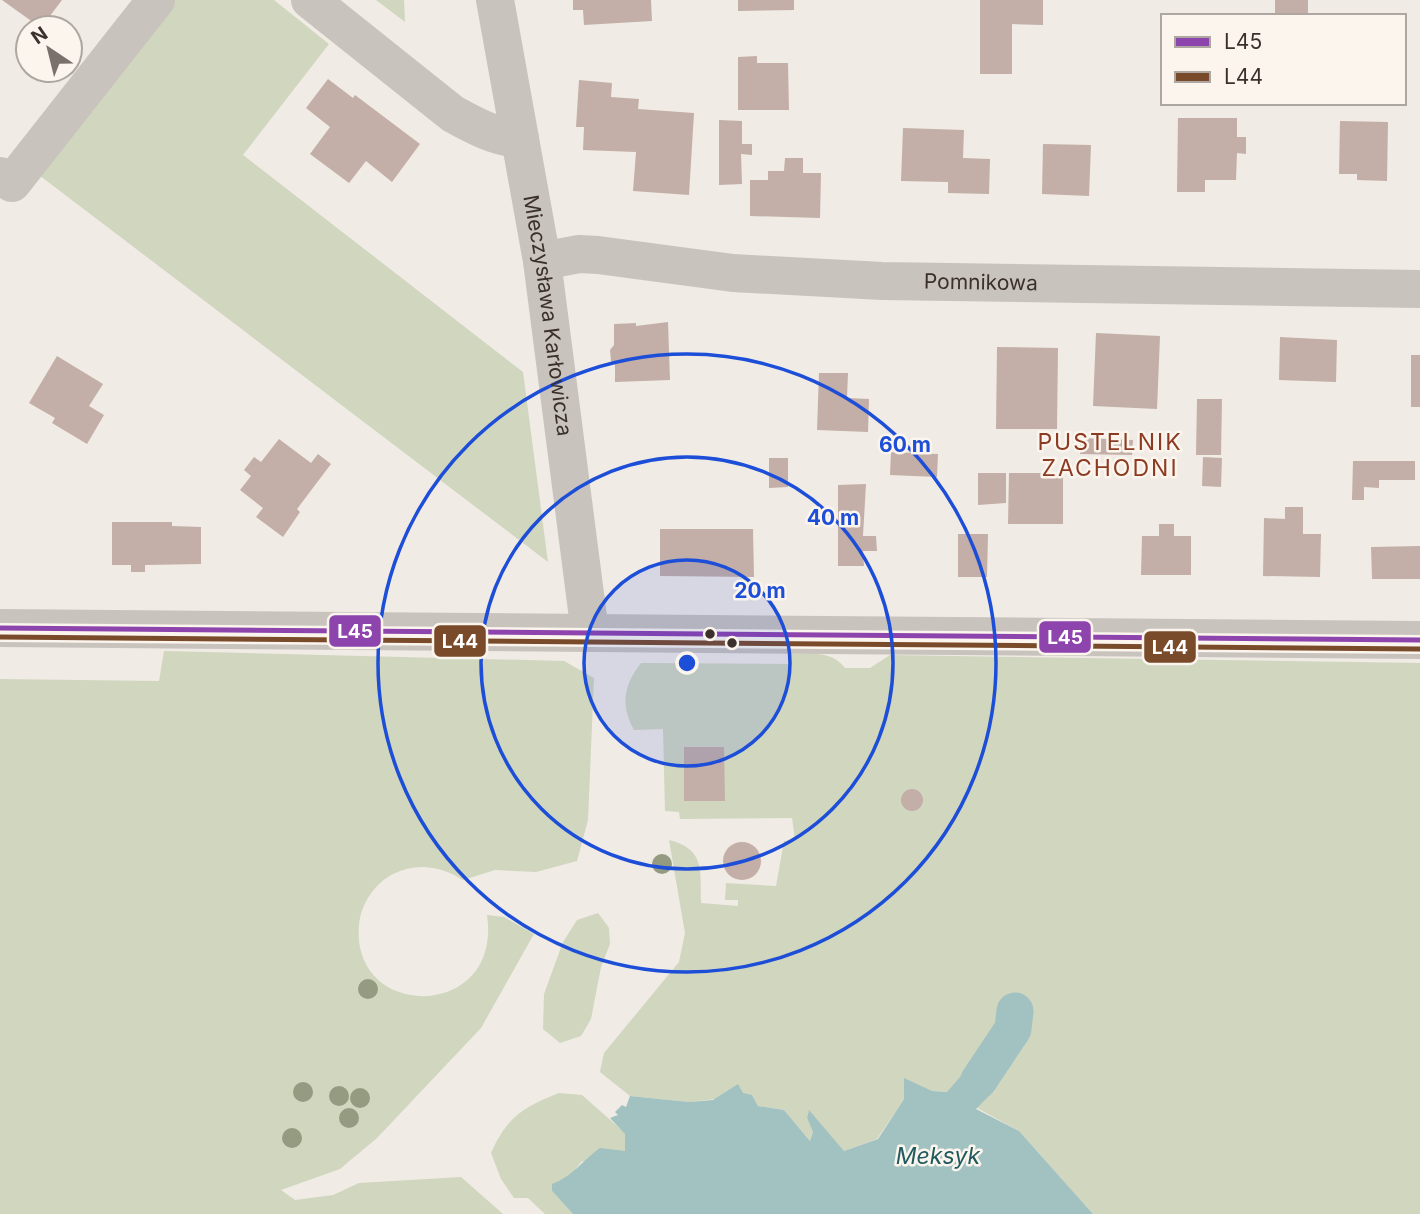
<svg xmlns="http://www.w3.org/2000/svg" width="1420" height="1214" font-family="Inter,sans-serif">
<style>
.green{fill:#d1d6bf;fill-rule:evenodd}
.water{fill:#a1c2c1}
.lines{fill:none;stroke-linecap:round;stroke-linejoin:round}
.canal{stroke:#a1c2c1;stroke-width:37}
.building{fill:#c3afa7}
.minor{stroke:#c9c3be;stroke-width:38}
.bus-1-casing{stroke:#fbf5ee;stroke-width:10}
.bus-2-casing{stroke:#fbf5ee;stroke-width:10}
.bus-1{stroke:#8e44ad;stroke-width:5}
.bus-2{stroke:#7a4b2a;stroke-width:5}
.tree{fill:#959b80}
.ring{fill:none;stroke:#1d4ed8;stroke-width:3.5}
.bus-dot{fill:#3b302b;stroke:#fbf5ee;stroke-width:2.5}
.labels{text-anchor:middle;stroke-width:5;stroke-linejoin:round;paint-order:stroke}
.street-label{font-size:21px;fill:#3b302b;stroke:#fbf5ee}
.neighbourhood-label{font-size:23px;letter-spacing:2px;fill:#8c3b22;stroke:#fbf5ee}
.water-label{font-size:23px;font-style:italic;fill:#1f5a5e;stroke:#fbf5ee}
.centre{fill:#1d4ed8;stroke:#fbf5ee;stroke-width:3.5}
.ring-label{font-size:21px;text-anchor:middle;font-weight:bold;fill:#1d4ed8;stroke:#fbf5ee;stroke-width:5;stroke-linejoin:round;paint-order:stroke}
.line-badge{stroke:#fbf5ee;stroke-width:2.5}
.badge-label{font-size:19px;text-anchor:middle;font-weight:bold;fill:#fff}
</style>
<rect width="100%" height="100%" fill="#f0ebe5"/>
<!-- green -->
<g class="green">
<path d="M167 0H274L329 44 243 155 523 372 548 562 35 172Z"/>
<path d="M376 0H404L405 22Z"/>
<path d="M164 651 564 661 594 678 588 820 577 861 536 872 495 870 463 880C442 866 416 862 393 874 374 884 361 904 359 925 350 1022 503 1021 487 915L504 917 534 934 481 1028 377 1138 340 1169 281 1190 295 1200 333 1195 359 1183 461 1177 503 1214H0V679L159 681Z"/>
<path d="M788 654C809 654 831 650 845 668H870L890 655 1420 663V1214H1093L1019 1131 948 1092 932 1091 904 1099 877 1139 844 1151 809 1111 807 1118 813 1132 810 1141 784 1110 758 1106 752 1095 689 1102 630 1096 600 1072 604 1053 679 962 685 933 669 840C706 849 700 872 701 903L738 906V900H725L726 883 776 886 784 841 795 840 792 818 680 819 679 812 665 811 663 729 634 730C620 704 624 685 641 663L788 664ZM684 747H724V801H684Z"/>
<path d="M598 913 609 928 610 944 601 967 591 1019 581 1036 560 1043 543 1029 544 994 563 942 577 920Z"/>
<path d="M559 1093 582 1095 625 1133V1151L581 1162 569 1178 552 1191 573 1214H545L528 1198H514L501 1179 491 1153C507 1117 523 1107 559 1093Z"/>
</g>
<!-- water -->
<path class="water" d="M966 1070 993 1092 976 1109 1019 1131 1093 1214H573L552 1191V1184C572 1177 583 1160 600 1148L625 1151V1134L610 1118 618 1115 615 1112 622 1105 626 1107 630 1096 689 1102 713 1100 738 1084 743 1093 752 1095 758 1106 784 1110 810 1141 813 1132 807 1118 809 1110 844 1151 878 1139 904 1099V1078L932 1091 947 1092Z"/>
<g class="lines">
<!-- canal -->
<path class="canal" d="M979 1080 1013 1029 1015 1011"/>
</g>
<!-- building -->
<g class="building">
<path d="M2 0H62L41 28Z"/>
<path d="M573 0H651L652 21 584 25 583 10H573Z"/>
<path d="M738 0H794V10L738 11Z"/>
<path d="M980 0H1043V25L1012 24V74H980Z"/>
<rect x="1275" y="0" width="33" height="16"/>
<path d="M757 56V63H788L789 110H738V57Z"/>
<path d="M328 79 353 98 355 95 420 144 392 182 366 161 349 183 310 154 330 127 306 108Z"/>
<path d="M579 80 612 83 611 97 639 99 638 109 694 113 689 195 633 191 636 152 583 150 584 127H576Z"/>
<path d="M1178 118H1237V137H1246V154L1237 153 1236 180H1205V192H1177Z"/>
<path d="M719 120 742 121V144H752V155L741 154 742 184 719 185Z"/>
<path d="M1340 121 1388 122 1387 181 1357 180V174H1339Z"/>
<path d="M903 128 964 130 963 158 990 159 989 194 948 193V182L901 181Z"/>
<path d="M1043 144 1091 145 1089 196 1042 194Z"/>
<path d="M785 158H803V173H821L820 218 750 216V180H768V171H784Z"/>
<path d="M668 322 670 380 615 382V365L611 361 610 350 614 345V324L636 323V326Z"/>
<path d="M1096 333 1160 336 1157 409 1093 406Z"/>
<path d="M1280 337 1337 340 1336 382 1279 380Z"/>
<path d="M997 347 1058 348 1057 429H996Z"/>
<rect x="1411" y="355" width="9" height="52"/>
<path d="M57 356 103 384 89 406 104 415 87 444 52 423 55 418 29 403Z"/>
<path d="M819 373H848L847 398 869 399 868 432 817 430Z"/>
<path d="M1197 399H1222L1221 455H1196Z"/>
<path d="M1080 438 1133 440 1132 455 1080 454Z"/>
<path d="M279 439 311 463 318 454 331 464 297 509 300 512 283 537 256 517 263 508 240 490 251 476 244 470 254 457 261 462Z"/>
<path d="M891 452 938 454 937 477 890 475Z"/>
<path d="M1203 457 1222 458 1221 487 1202 486Z"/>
<path d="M769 458H788V487L769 488Z"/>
<path d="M1353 461H1415V480H1379V488L1364 487V500H1352Z"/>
<path d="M978 473H1006V503L978 505Z"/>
<path d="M1009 473H1063V524H1008Z"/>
<path d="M866 484 863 536H876L877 551H863L864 566H838V485Z"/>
<path d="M1285 507H1303V534H1321L1320 577 1263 576 1264 518 1285 519Z"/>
<path d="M112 522H172V526L201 527V564L145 565V572H131V565H112Z"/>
<path d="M1159 524H1174V536H1191V575H1141L1142 536H1159Z"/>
<path d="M660 529H753L754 577 660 576Z"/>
<path d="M958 534H988L987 577H958Z"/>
<path d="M1420 546V579H1372L1371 547Z"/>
<path d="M684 747H724L725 801H684Z"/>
<circle cx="912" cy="800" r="11"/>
<circle cx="742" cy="861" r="19"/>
</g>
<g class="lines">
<!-- minor -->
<g class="minor">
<path d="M310 0 453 114C475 126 495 137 520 139"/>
<path id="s1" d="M495 0 542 261 590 633"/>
<path d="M0 176 12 183 156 0"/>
<path id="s2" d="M542 261 579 254 598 255 733 273 882 281 1420 289"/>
<path d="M0 628 1420 640"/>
</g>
<defs>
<path id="bus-1" d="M0 628 1420 640"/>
<path id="bus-2" d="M0 637 1420 649"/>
</defs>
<!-- bus-1 casing -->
<use href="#bus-1" class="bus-1-casing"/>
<!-- bus-2 casing -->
<use href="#bus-2" class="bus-2-casing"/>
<!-- bus-1 -->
<use href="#bus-1" class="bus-1"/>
<!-- bus-2 -->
<use href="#bus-2" class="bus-2"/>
</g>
<!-- trees -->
<g class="tree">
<circle cx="662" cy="864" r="10"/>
<circle cx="368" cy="989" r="10"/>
<circle cx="303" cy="1092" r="10"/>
<circle cx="339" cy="1096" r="10"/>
<circle cx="360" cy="1098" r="10"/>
<circle cx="349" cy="1118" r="10"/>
<circle cx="292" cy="1138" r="10"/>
</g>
<!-- distance rings -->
<circle cx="687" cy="663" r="103" fill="#1d4ed8" fill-opacity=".12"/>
<g class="ring">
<circle cx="687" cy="663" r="103"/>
<circle cx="687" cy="663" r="206"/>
<circle cx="687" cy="663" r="309"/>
</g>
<!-- markers -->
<g class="bus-dot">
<circle cx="710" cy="634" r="6"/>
<circle cx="732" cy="643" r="6"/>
</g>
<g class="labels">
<!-- street labels -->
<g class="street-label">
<text dy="7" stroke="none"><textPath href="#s2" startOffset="441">Pomnikowa</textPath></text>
<text dy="7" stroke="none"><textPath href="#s1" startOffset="320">Mieczysława Karłowicza</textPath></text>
</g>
<!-- neighbourhood labels -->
<g class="neighbourhood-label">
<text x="1110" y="450">PUSTELNIK<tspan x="1110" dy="26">ZACHODNI</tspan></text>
</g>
<!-- water labels -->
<g class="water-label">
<text x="938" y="1164">Meksyk</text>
</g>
</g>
<circle cx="687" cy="663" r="10" class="centre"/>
<g class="ring-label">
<text x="905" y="452">60 m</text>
<text x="833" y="525">40 m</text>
<text x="760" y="598">20 m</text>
</g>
<g class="line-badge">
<rect x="328" y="614" width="54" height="34" rx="7" fill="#8e44ad"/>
<rect x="1038" y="620" width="54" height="34" rx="7" fill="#8e44ad"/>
<rect x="433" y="624" width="54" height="34" rx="7" fill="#7a4b2a"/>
<rect x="1143" y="630" width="54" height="34" rx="7" fill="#7a4b2a"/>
</g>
<g class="badge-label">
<text x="355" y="638">L45</text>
<text x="1065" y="644">L45</text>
<text x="460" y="648">L44</text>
<text x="1170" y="654">L44</text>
</g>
<!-- legend -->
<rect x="1161" y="14" width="245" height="91" fill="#fbf5ee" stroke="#aea6a0" stroke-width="2"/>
<rect x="1175" y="37" width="35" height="10" fill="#8e44ad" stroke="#aea6a0" stroke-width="2"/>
<text x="1224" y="49" font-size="21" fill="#3b302b">L45</text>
<rect x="1175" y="72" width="35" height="10" fill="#7a4b2a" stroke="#aea6a0" stroke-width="2"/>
<text x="1224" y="84" font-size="21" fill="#3b302b">L44</text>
<!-- north arrow -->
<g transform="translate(49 49) rotate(325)"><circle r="33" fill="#fbf5ee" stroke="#aea6a0" stroke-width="2"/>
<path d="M0-5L12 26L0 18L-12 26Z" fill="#7a716c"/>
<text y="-10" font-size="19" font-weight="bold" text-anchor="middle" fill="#3b302b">N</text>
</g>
</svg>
